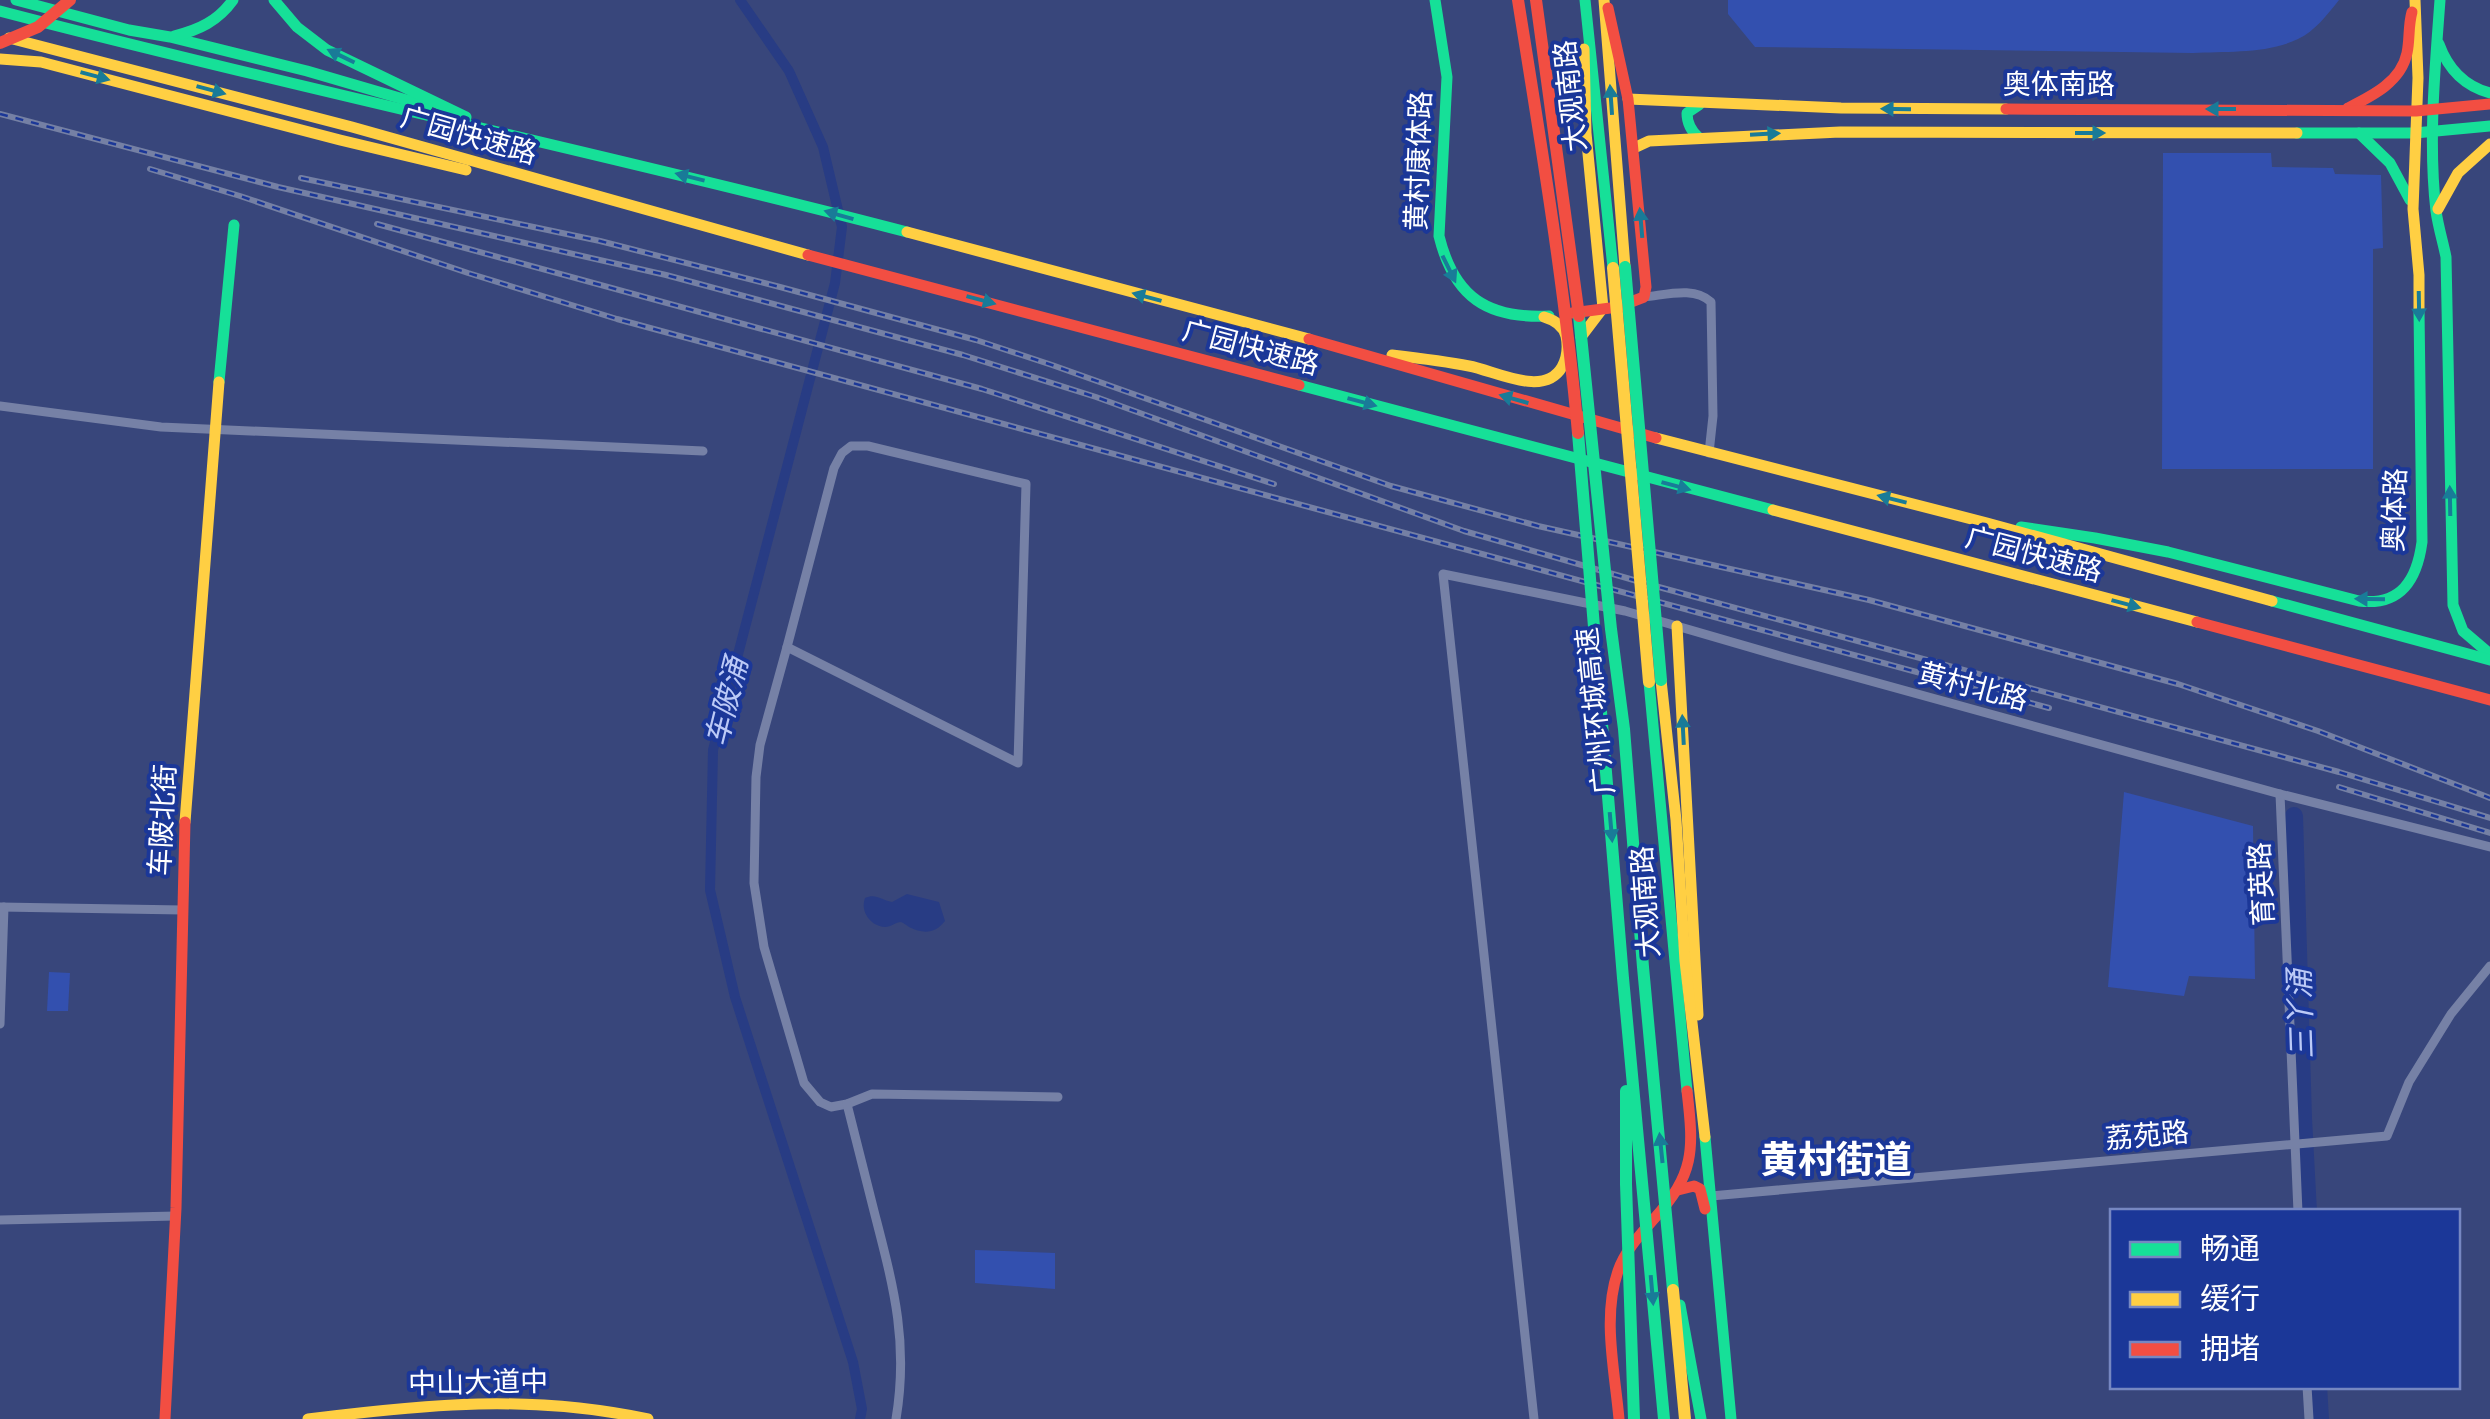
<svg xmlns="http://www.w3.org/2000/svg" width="2490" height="1419" font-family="'Archivo Narrow','Noto Sans SC',sans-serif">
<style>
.green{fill:#3350af}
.water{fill:#283c84}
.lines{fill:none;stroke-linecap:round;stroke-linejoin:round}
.canal{stroke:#283c84;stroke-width:10}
.river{stroke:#283c84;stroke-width:18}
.street{stroke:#7681a6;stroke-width:9}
.fast{stroke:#16e098;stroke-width:11}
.slow{stroke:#ffcf43;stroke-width:11}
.jam{stroke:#f24e42;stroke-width:11}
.rail-casing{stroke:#7580a4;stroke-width:6}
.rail{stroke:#1b3798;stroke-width:2.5;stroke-dasharray:8;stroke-linecap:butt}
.fast-bridge{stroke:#16e098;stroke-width:12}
.slow-bridge{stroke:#ffcf43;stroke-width:12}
.jam-bridge{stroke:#f24e42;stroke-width:12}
.oneway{fill:#197b98}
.labels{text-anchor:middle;stroke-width:8;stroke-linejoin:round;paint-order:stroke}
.street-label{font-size:28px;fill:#fff;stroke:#1b3798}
.water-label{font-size:30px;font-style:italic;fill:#bccaf7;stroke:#1b3798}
.district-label{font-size:38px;font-weight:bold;fill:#fff;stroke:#1b3798}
</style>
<rect width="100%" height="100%" fill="#38467b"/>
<!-- green -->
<g class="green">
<path d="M1728 0H2339C2327 15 2315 31 2298 39 2267 54 2226 51 2193 53L1755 47 1728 14Z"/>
<path d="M2163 153H2271L2272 167 2333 168 2335 174 2381 175 2383 248 2373 249V469H2162Z"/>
<path d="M2124 792 2253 826 2255 979 2189 976 2184 996 2108 987Z"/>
<path d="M49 972 70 973 68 1011H47Z"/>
<path d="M975 1250 1055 1253V1289L975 1283Z"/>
</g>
<!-- water -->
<path class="water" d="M907 894 939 902 945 921C935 934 923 934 909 927 906 925 904 923 901 922 896 922 891 927 885 927 870 926 860 911 865 898 876 893 881 900 892 902Z"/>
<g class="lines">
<!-- canal -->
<path class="canal" d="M740 0 789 71 823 147 842 227 835 283 713 750 710 890 735 997 853 1362 862 1409 860 1419"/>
<!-- river -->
<g class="river">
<path d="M2294 816 2303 1119 2308 1212"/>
<path d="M2318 1386 2320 1419"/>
</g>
<!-- street -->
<g class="street">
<path d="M1644 297C1666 295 1694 286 1711 302L1713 416 1709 453"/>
<path d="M0 406 161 427 703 451"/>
<path d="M851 446H868L1026 484 1018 763 787 647 834 468 842 453Z"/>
<path d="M787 647 760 745 756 777 754 883 764 947 804 1083 820 1102 831 1107 847 1104 872 1094 1058 1097"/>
<path d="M2280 794 2298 1212"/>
<path d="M0 907 183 910"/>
<path d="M0 1024 4 907"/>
<path d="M847 1104C856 1140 865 1175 874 1211 893 1285 909 1341 896 1419"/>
<path d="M1711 1196 2387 1136 2409 1082 2451 1014 2490 966"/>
<path d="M0 1220 176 1216"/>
<path d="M2307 1386 2309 1419"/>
<path d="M1534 1419 1443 574 1625 611 1787 658 2280 794 2490 847"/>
</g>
<!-- fast -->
<g class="fast">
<path d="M16 0 129 30 170 37 307 71 427 106"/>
<path d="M274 0 297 27 327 50 466 117"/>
<path d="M1435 0 1447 77 1439 236C1454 297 1487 319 1549 316"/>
<path d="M1585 0 1613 268"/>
<path d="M2440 0C2435 69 2428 142 2436 211 2438 226 2443 242 2446 257L2453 605 2463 631 2490 654"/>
<path d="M0 11C301 90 606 153 907 232"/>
<path d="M174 36C199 30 218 21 233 0"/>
<path d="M2439 44C2448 69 2464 86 2490 93"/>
<path d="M1699 105 1687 113C1687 124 1691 131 1699 138"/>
<path d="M2297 133H2415L2490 126"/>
<path d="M2359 133 2390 163 2410 200"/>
<path d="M219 382 234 225"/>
<path d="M1299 385 1773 510"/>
<path d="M2021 527 2095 538 2168 552 2359 601C2401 606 2417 580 2422 542L2419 310"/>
<path d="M2272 601 2490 660"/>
<path d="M1649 682 1687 1091"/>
<path d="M1705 1137 1731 1419"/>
<path d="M1680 1305 1701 1419"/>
</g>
<!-- slow -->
<g class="slow">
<path d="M1604 0 1625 267"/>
<path d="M2415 0 2418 78 2413 209 2419 275V310"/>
<path d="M9 38 352 127 808 255"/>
<path d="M0 59 41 62 340 140 466 170"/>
<path d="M1628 99 1841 108 2006 109"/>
<path d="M1634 148 1649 141 1840 132 2297 133"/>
<path d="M2438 209 2458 173 2490 144"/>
<path d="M907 232 1309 339"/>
<path d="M1581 337 1603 308 1586 133 1584 49"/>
<path d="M1392 355C1418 358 1444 361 1469 366 1496 371 1544 398 1562 367 1567 358 1568 346 1566 336 1563 325 1554 320 1544 317"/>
<path d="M1656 438 1987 523 2272 601"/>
<path d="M1773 510 2197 622"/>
<path d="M1677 626 1698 1015"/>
<path d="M1661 680 1676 820 1685 961 1705 1137"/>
<path d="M185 822 219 382"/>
<path d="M308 1419C428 1404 529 1394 648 1419"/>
</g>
<!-- jam -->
<g class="jam">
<path d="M2348 108C2372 96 2401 82 2407 53 2410 39 2408 26 2412 12"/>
<path d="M2006 109 2416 111 2490 104"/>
<path d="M808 255 1299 385"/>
<path d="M1572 313 1618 307 1644 297 1646 287 1628 99 1608 8"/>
<path d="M1309 339 1656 438"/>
<path d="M2197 622 2490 700"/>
<path d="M1678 1190 1694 1186 1700 1189 1705 1209"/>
<path d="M165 1419 176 1208 185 822"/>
<path d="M1619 1419C1615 1372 1602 1317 1618 1271 1625 1251 1639 1236 1653 1220 1695 1174 1694 1151 1687 1091"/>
</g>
<defs>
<g id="rail">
<path d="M0 114 278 187 666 275 963 355 1096 397 1464 531 1644 583 2339 772 2490 818"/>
<path d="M150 169 240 196 468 273 617 319 2049 708"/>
<path d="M301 178 600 241 780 287 976 340 1052 365 1391 486 1538 526 1869 600 2178 684 2318 731 2490 798"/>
<path d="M377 224 982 389 1274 484"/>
<path d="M2339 787 2490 833"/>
</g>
</defs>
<!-- rail casing -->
<use href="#rail" class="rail-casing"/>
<!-- rail -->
<use href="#rail" class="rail"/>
<!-- fast-bridge -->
<g class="fast-bridge">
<path d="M1625 267 1661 680"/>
<path d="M1579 316 1611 629 1624 729 1643 967 1673 1290"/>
<path d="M1578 433 1623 978 1664 1419"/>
<path d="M1626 1091V1184L1634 1419"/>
</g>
<!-- slow-bridge -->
<g class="slow-bridge">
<path d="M1613 268 1649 682"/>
<path d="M1673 1290 1685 1419"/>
</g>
<!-- jam-bridge -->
<g class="jam-bridge">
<path d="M1518 0C1541 144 1565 288 1578 433"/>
<path d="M1536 0 1579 316"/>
<path d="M0 43 38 27 70 0"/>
</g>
</g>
<!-- one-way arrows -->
<defs><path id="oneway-solid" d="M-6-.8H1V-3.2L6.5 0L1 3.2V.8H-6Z" transform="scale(2.5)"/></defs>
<g class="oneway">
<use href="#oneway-solid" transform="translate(341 56) rotate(-154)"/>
<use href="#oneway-solid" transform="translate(95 76) rotate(15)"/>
<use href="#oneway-solid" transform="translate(211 90) rotate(15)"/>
<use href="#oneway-solid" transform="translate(1611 100) rotate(-94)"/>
<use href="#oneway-solid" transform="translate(1896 109) rotate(-179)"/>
<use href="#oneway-solid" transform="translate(2221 109) rotate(-180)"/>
<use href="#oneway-solid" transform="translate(2090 133)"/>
<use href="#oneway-solid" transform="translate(1765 134) rotate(-3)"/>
<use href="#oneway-solid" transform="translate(690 177) rotate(-166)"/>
<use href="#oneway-solid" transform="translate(839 215) rotate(-164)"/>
<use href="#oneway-solid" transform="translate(1641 223) rotate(-95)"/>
<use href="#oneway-solid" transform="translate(1449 269) rotate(64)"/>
<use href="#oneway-solid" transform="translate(1147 297) rotate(-165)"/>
<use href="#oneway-solid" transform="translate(981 300) rotate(15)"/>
<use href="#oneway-solid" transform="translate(2419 306) rotate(89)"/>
<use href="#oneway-solid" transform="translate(1514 399) rotate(-164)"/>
<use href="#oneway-solid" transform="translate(1362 402) rotate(15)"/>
<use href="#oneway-solid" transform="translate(1676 486) rotate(15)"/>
<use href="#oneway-solid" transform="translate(1892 499) rotate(-166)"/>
<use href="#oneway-solid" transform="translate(2450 501) rotate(-91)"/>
<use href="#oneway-solid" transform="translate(2370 599) rotate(-179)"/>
<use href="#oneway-solid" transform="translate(2126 604) rotate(15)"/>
<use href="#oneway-solid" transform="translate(1683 730) rotate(-93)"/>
<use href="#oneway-solid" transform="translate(1611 827) rotate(85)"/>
<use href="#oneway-solid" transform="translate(1661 1148) rotate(-96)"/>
<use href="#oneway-solid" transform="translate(1652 1290) rotate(85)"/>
</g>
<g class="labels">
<!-- street labels -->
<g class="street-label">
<text x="2059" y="94">奥体南路</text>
<text transform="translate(1570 96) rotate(-96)" y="10">大观南路</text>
<text transform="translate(469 135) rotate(16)" y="10">广园快速路</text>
<text transform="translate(1418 161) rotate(-88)" y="10">黄村康体路</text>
<text transform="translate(1251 347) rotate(15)" y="10">广园快速路</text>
<text transform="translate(2394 510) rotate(-88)" y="10">奥体路</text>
<text transform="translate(2034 554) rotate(15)" y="10">广园快速路</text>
<text transform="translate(1973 686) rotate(15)" y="10">黄村北路</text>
<text transform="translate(1595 711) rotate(-96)" y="10">广州环城高速</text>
<text transform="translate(162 820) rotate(-87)" y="10">车陂北街</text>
<text transform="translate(2261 884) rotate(-93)" y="10">育英路</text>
<text transform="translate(1645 902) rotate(-94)" y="10">大观南路</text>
<text transform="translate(2147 1135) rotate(-5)" y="10">荔苑路</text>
<text transform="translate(478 1382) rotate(-1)" y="10">中山大道中</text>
</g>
<!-- water labels -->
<g class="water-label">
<text transform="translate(727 702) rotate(-76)" y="10">车陂涌</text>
<text transform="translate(2301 1014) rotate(-92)" y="10">三丫涌</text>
</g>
<!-- district labels -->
<g class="district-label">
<text x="1836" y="1173">黄村街道</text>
</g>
</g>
<!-- legend -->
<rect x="2110" y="1209" width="350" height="180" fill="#1b3798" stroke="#7687c1" stroke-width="2.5"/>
<rect x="2130" y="1242" width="50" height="15" fill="#16e098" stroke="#7687c1" stroke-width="2.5"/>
<text x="2200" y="1259" font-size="30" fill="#ffffff">畅通</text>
<rect x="2130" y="1292" width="50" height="15" fill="#ffcf43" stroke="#7687c1" stroke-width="2.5"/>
<text x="2200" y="1309" font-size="30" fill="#ffffff">缓行</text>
<rect x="2130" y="1342" width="50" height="15" fill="#f24e42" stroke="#7687c1" stroke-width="2.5"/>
<text x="2200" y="1359" font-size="30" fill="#ffffff">拥堵</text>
</svg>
